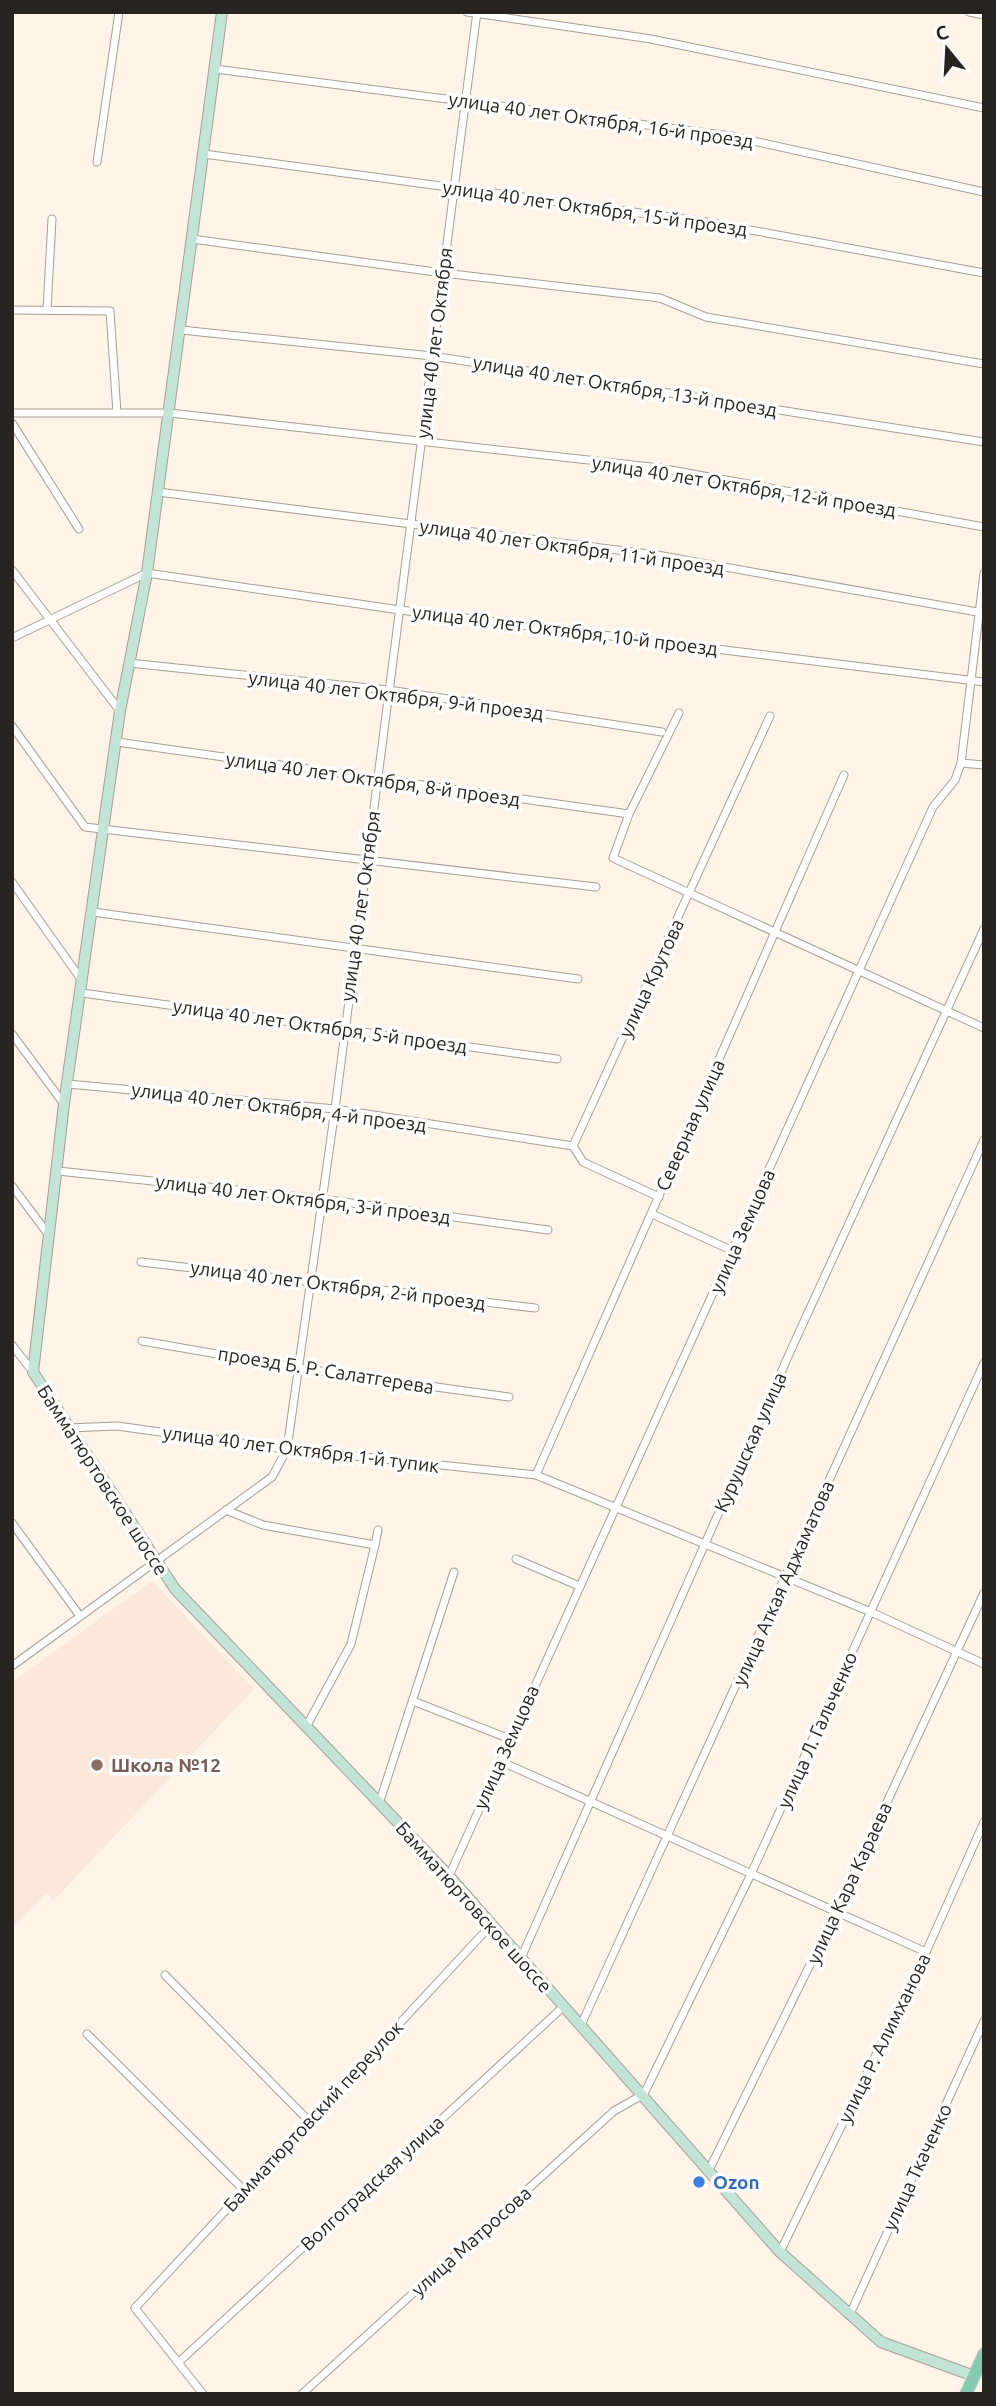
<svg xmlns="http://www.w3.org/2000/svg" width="996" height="2406" font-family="Ubuntu,sans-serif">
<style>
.education{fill:#fce8d9}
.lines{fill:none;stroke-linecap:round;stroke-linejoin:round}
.street-casing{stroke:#a89e92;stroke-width:9}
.secondary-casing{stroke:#a89e92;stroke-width:12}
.primary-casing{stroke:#d8d7d7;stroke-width:14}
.street{stroke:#fff;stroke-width:7}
.secondary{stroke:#c2e5d8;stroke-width:10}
.primary{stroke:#85cab0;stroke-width:12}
.education-dot{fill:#8d6e63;stroke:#fff;stroke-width:2.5}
.shop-dot{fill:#3f7fe0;stroke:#fff;stroke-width:2.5}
.labels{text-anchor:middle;stroke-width:7;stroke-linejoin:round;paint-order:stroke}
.street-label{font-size:19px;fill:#27231f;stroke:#fff}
.education-label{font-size:19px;font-weight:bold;fill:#785e54;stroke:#fff;text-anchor:start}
.shop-label{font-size:19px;font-weight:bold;fill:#366cbe;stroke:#fff;text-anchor:start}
</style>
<rect width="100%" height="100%" fill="#fff4e7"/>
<!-- education -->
<path class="education" d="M152 1581 254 1689 53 1901 47 1893 12 1928V1682Z"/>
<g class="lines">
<defs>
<g id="street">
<path d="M467 12 651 39 984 108"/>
<path d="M969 12 984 15"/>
<path d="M215 69 731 136 984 192"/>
<path d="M204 154 707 222 984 273"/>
<path d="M97 162 119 12"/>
<path d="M192 239 443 273 660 298 706 317 984 364"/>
<path d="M12 310 110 311 117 413"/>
<path d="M47 310 52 219"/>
<path d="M181 330 432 356 984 442"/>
<path d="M12 413H170L660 468 984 527"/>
<path d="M12 423 79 529"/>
<path d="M158 492 657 555 983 613"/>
<path d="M12 570 120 711"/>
<path d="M12 638 147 573 400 610 984 682"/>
<path d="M129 663 389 690 662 732"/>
<path d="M679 713 629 814 613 858 984 1028"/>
<path d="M12 726 85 827 596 887"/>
<path d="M117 742 629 814"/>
<path d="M961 763 984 765"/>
<path d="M12 882 83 982"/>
<path d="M93 912 578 979"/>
<path d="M82 993 557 1059"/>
<path d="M12 1034 64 1104"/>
<path d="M68 1084 335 1109 573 1146"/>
<path d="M58 1171 322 1199 548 1230"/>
<path d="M12 1186 48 1234"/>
<path d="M659 1197 583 1162 573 1146 770 716"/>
<path d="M652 1214 733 1251"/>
<path d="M141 1262 535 1308"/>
<path d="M142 1341 298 1368 509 1397"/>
<path d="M12 1345 33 1372"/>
<path d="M67 1428 117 1426 277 1448 536 1475 871 1612 984 1664"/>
<path d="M536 1475 844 775"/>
<path d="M226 1510 263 1525 375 1545 378 1530"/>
<path d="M12 1523 80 1616"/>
<path d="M516 1559 579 1586"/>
<path d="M12 1666 272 1477 287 1449 335 1109 477 12"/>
<path d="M413 1701 510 1739"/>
<path d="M306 1727 351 1644 375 1545"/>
<path d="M500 1761 926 1952"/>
<path d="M379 1804 454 1572"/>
<path d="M449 1876 933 807 955 780 961 763 984 573"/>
<path d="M521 1958 795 1341 984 929"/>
<path d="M165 1975 309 2121"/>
<path d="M581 2025 984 1140"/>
<path d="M87 2034 244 2190"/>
<path d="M709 2170 836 1912 984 1593"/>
<path d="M780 2252 926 1952 984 1822"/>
<path d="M850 2314 984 2021"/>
<path d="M180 2361 564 2006"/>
<path d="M203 2394 135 2308 492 1924"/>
<path d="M302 2394 614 2111 644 2094 751 1874 984 1363"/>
</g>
<path id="secondary" d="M222 12 147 573 120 711 64 1104 33 1372 175 1589 449 1876 780 2252 881 2342 974 2376"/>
<path id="primary" d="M966 2394 984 2354"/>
</defs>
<!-- street casing -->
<use href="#street" class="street-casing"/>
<!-- secondary casing -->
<use href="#secondary" class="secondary-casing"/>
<!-- primary casing -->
<use href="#primary" class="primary-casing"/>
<!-- street -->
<use href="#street" class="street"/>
<!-- secondary -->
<use href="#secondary" class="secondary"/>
<!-- primary -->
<use href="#primary" class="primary"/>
</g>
<!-- markers -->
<circle class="education-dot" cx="97" cy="1765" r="7"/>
<circle class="shop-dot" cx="699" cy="2182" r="7"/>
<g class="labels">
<!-- street labels -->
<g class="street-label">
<text transform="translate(601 120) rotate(8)" y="7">улица 40 лет Октября, 16-й проезд</text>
<text transform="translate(595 208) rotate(8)" y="7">улица 40 лет Октября, 15-й проезд</text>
<text transform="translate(434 343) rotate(-83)" y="7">улица 40 лет Октября</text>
<text transform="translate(625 386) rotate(9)" y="7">улица 40 лет Октября, 13-й проезд</text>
<text transform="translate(744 486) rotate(9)" y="7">улица 40 лет Октября, 12-й проезд</text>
<text transform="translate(572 547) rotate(8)" y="7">улица 40 лет Октября, 11-й проезд</text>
<text transform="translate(565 630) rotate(7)" y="7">улица 40 лет Октября, 10-й проезд</text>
<text transform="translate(396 695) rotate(7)" y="7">улица 40 лет Октября, 9-й проезд</text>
<text transform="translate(373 779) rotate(8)" y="7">улица 40 лет Октября, 8-й проезд</text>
<text transform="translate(360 906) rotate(-82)" y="7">улица 40 лет Октября</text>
<text transform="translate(651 978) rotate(-65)" y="7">улица Крутова</text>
<text transform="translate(320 1026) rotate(8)" y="7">улица 40 лет Октября, 5-й проезд</text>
<text transform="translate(279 1107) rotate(7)" y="7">улица 40 лет Октября, 4-й проезд</text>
<text transform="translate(690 1125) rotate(-66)" y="7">Северная улица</text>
<text transform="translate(303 1199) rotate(7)" y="7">улица 40 лет Октября, 3-й проезд</text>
<text transform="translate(742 1231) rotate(-66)" y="7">улица Земцова</text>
<text transform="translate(338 1285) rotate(7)" y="7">улица 40 лет Октября, 2-й проезд</text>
<text transform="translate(326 1370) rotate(9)" y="7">проезд Б. Р. Салатгерева</text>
<text transform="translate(750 1442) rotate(-66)" y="7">Курушская улица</text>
<text transform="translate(301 1449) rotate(7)" y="7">улица 40 лет Октября 1-й тупик</text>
<text transform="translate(103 1480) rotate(57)" y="7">Бамматюртовское шоссе</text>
<text transform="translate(783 1583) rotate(-66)" y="7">улица Аткая Аджаматова</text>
<text transform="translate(817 1730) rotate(-66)" y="7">улица Л. Гальченко</text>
<text transform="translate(506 1747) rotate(-66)" y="7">улица Земцова</text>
<text transform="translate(849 1883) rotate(-65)" y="7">улица Кара Караева</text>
<text transform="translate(474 1907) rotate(48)" y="7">Бамматюртовское шоссе</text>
<text transform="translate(884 2038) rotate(-64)" y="7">улица Р. Алимханова</text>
<text transform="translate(313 2116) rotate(-47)" y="7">Бамматюртовский переулок</text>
<text transform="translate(917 2167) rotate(-65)" y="7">улица Ткаченко</text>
<text transform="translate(372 2183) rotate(-43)" y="7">Волгоградская улица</text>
<text transform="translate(471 2241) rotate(-42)" y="7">улица Матросова</text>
</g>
<!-- education labels -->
<g class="education-label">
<text x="111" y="1772">Школа №12</text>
</g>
<!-- shop labels -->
<g class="shop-label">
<text x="713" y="2189">Ozon</text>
</g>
</g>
<!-- border -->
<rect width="996" height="2406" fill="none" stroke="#27231f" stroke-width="28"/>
<!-- north arrow -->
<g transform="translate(947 49) rotate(342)" stroke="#ffffff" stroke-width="5" paint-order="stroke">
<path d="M0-5L12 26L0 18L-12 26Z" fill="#27231f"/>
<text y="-10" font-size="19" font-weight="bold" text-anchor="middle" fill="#27231f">С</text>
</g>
</svg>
